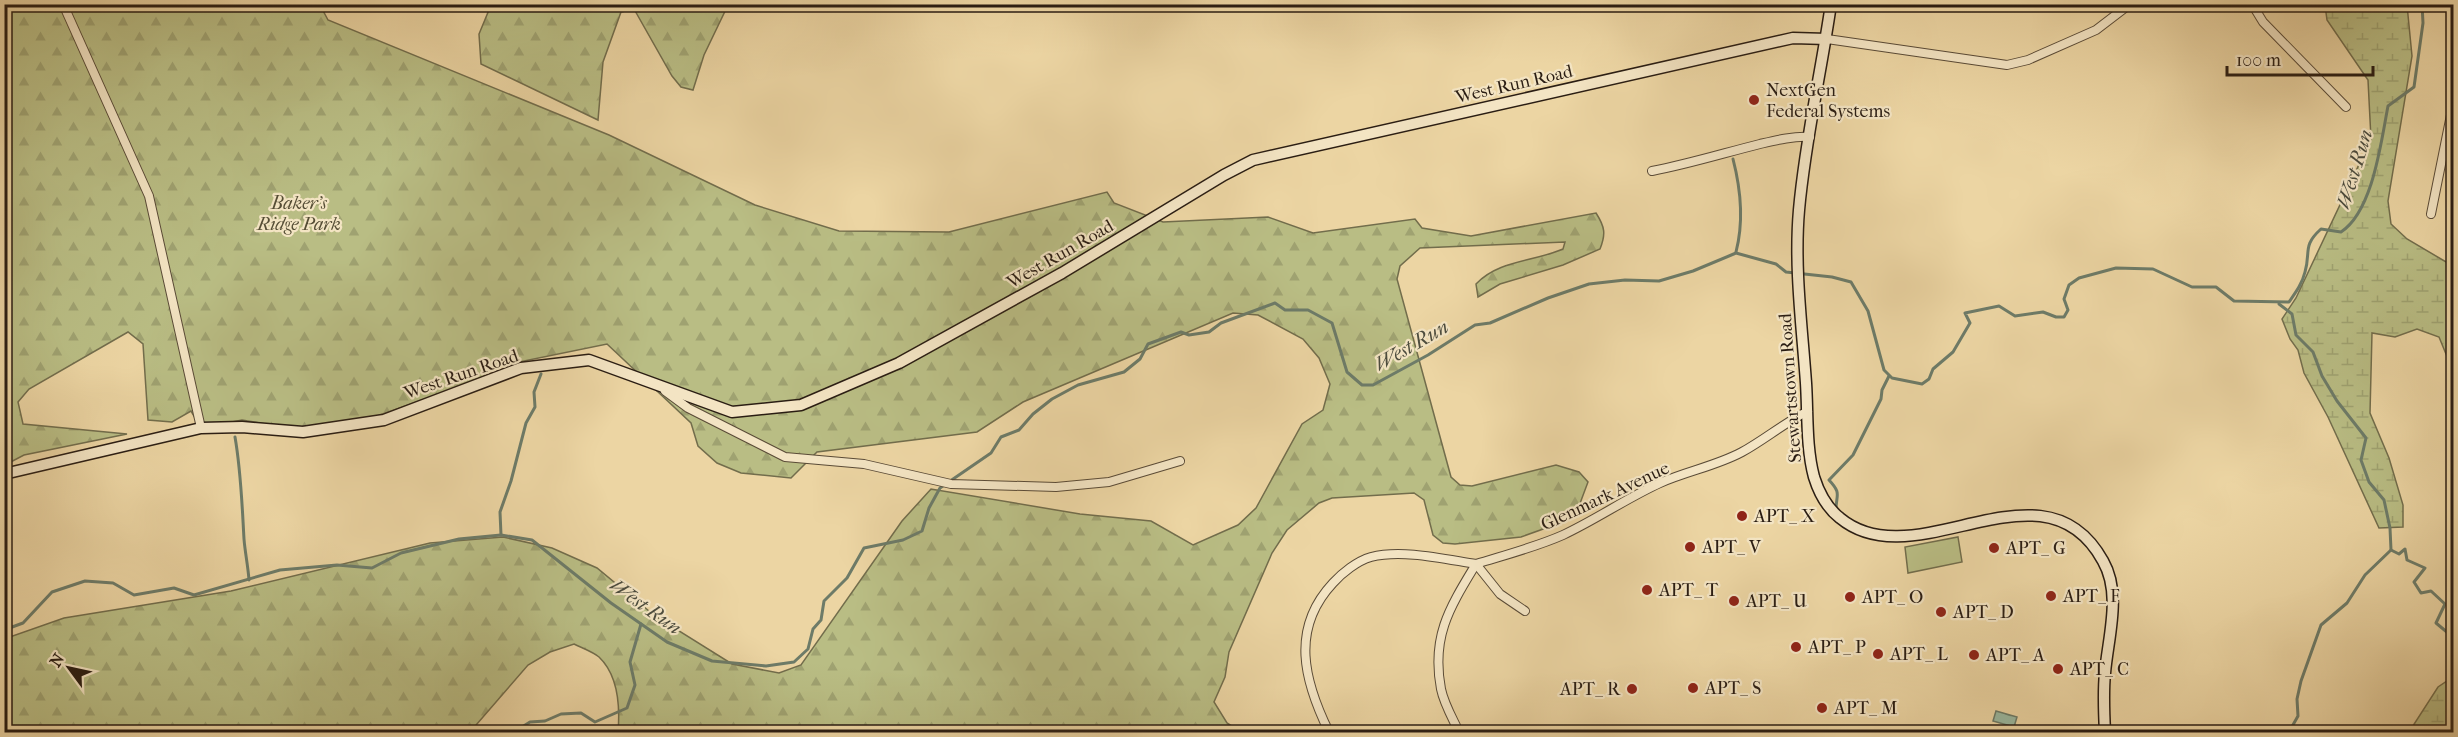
<svg xmlns="http://www.w3.org/2000/svg" width="2458" height="737" font-family="'IM FELL French Canon',serif">
<style>
.green{fill:#b9bd84;stroke:#726d4c;stroke-width:1.5}
.forest{fill:url(#forest-firs);stroke:#726d4c;stroke-width:1.5}
.wetland{fill:url(#wetland-marsh);stroke:#726d4c;stroke-width:1.5}
.water{fill:url(#water-waves);stroke:#6d7b68;stroke-width:1.5}
.lines{fill:none;stroke-linecap:round;stroke-linejoin:round}
.stream{stroke:#6d7b68;stroke-width:3}
.street-casing{stroke:#5a4b37;stroke-width:10}
.secondary-casing{stroke:#2a1d13;stroke-width:13}
.street{stroke:#f3e4c3;stroke-width:8}
.secondary{stroke:#f3e4c3;stroke-width:10}
.poi-dot{fill:#8f2418;stroke:#f3e4c3;stroke-width:2}
.labels{text-anchor:middle;stroke-width:4.5;stroke-linejoin:round;paint-order:stroke}
.street-label{font-size:18px;fill:#2a1d13;stroke:#f3e4c3}
.poi-label{font-size:18px;fill:#2a1d13;stroke:#f3e4c3;text-anchor:start}
.park-label{font-size:18px;font-style:italic;fill:#554d35;stroke:#f3e4c3}
.water-label{font-size:20px;font-style:italic;fill:#4c4c3e;stroke:#f3e4c3}
</style>
<defs>
<pattern id="forest-firs" width="22" height="20" patternUnits="userSpaceOnUse" patternTransform="scale(1.5)"><rect width="22" height="20" fill="#b9bd84"/><path d="M5 1l3.5 6h-7zM16 11l3.5 6h-7z" fill="#9fa271"/></pattern>
<pattern id="wetland-marsh" width="20" height="14" patternUnits="userSpaceOnUse" patternTransform="scale(1.5)"><rect width="20" height="14" fill="#b9bd84"/><path d="M1 5h8M5 5V1M11 12h8M15 12V8" fill="none" stroke="#9fa271"/></pattern>
<pattern id="water-waves" width="16" height="10" patternUnits="userSpaceOnUse" patternTransform="scale(1.5)"><rect width="16" height="10" fill="#9ab9a1"/><path d="M0 5q4-4 8 0t8 0" fill="none" stroke="#7e9682"/></pattern>
</defs>
<rect width="100%" height="100%" fill="#ecd5a3"/>
<filter id="stains"><feTurbulence type="fractalNoise" baseFrequency=".00333" numOctaves="4"/><feColorMatrix values="0 0 0 0 .2 0 0 0 0 .09 0 0 0 0 .02 0 0 0 .5 -.17"/></filter>
<radialGradient id="worn" r=".72"><stop offset=".6" stop-color="#630" stop-opacity="0"/><stop offset="1" stop-color="#630" stop-opacity=".3"/></radialGradient>
<!-- green -->
<path class="green" d="M1958 537 1962 562 1908 573 1905 547Z"/>
<!-- forest -->
<g class="forest">
<path d="M5 5H320L328 20 609 135 755 205 839 231 949 232 1107 192 1114 203 1163 222 1268 217 1313 233 1415 219 1422 228 1471 236 1596 213C1605 227 1606 234 1600 249L1563 265 1500 284 1478 297 1476 284C1499 260 1533 262 1563 249L1565 242 1420 248 1400 266 1397 279 1451 477 1460 485 1472 486 1556 465 1579 472 1588 482 1579 506 1546 528 1521 537 1455 544 1443 543 1433 535 1424 500 1414 493 1332 498 1319 503 1287 530 1272 553 1229 652 1225 677 1214 702 1227 723 1241 732H618C620 708 619 676 599 657 593 652 582 648 574 644L550 652 528 665 470 732H5L4 639 64 618 231 591 430 543 503 537 552 548 597 568 655 616 732 664 779 673 801 665 902 521 931 489 1080 514 1151 521 1193 545 1238 525 1256 508 1302 424 1323 410 1330 384 1319 358 1303 339 1258 315 1233 313 1023 402 977 432 817 452 791 478 741 473 717 463 698 446 691 423 607 344 485 369 484 378 366 420 290 428 242 420 201 428 191 411 172 422 148 420 143 344 128 332 29 389 18 402 23 424 127 434 24 455 5 465Z"/>
<path d="M491 5V4L728 5 704 55 693 90 681 87 672 76 634 9 621 12 603 62 598 120 481 64 479 34Z"/>
</g>
<!-- wetland -->
<g class="wetland">
<path d="M2325 5H2407L2412 56 2388 201 2391 224 2407 239 2453 266V371L2439 337 2417 329 2395 337 2372 333 2370 413 2389 458 2403 505V527L2379 528 2328 417 2304 373 2298 350 2290 339 2282 319 2296 298 2371 139 2368 80 2327 20Z"/>
<path d="M2453 677V732H2409L2438 687Z"/>
</g>
<!-- water -->
<path class="water" d="M1996 711 2017 717 2014 727 1993 721Z"/>
<g class="lines">
<!-- stream -->
<g class="stream">
<path d="M1733 159C1741 190 1744 221 1736 252"/>
<path d="M2279 304 2292 314 2296 335 2313 352 2322 376 2337 401 2366 438 2361 460 2369 482 2384 500 2390 528 2391 550 2399 554 2405 549 2407 560 2425 568 2414 582 2421 593 2431 591 2445 604 2436 623 2454 638"/>
<path d="M235 437C241 471 242 504 244 539 245 552 248 566 249 580"/>
<path d="M1836 510C1836 494 1842 494 1829 480L1853 455 1881 399 1882 390 1889 376"/>
<path d="M501 535 500 512 511 481 526 423 535 407 534 392 541 374"/>
<path d="M4 630 23 623 52 592 85 581 113 583 134 595 174 588 194 595 280 570 337 565 372 568 401 553 459 539 501 535 532 540 611 603 667 642 712 661 766 666 794 662 808 649 813 629 821 620 824 601 847 578 864 548 903 540 922 531 929 508 940 488 991 453 1001 437 1019 430 1033 414 1052 399 1078 385 1124 372 1140 359 1148 344 1181 332 1189 335 1209 332 1221 323 1275 303 1285 310H1308L1332 323 1347 372 1362 385H1373L1428 355 1475 325 1490 323 1548 298 1589 284 1625 280 1659 281 1693 271 1736 253 1776 264 1786 272 1832 277 1851 282 1868 311 1884 370 1892 378 1922 384 1929 379 1933 369 1953 352 1970 323 1965 313 1999 306 2015 316 2043 312 2056 317H2064L2068 310 2064 299 2069 285 2079 278 2116 268 2153 269 2192 287H2216L2234 301 2289 302C2296 292 2302 284 2305 272 2311 252 2302 246 2321 229L2341 232C2373 211 2381 142 2388 106L2414 87 2423 23 2422 4"/>
<path d="M514 732 530 722 545 721 561 714 581 713 595 722 627 708 635 685 630 662 641 624"/>
<path d="M2289 732 2298 716 2297 699 2301 681 2321 625 2347 603 2365 575 2391 550"/>
<path d="M2450 732 2454 718"/>
</g>
<defs>
<g id="street">
<path d="M63 4 149 196 201 428"/>
<path d="M2252 4 2263 22 2346 107"/>
<path d="M1827 39 2007 65 2028 60 2096 30 2130 4"/>
<path d="M1652 171C1689 164 1724 153 1760 144 1777 140 1793 136 1810 137"/>
<path d="M2431 214 2454 100"/>
<path d="M665 391 688 408 785 457 864 464 951 484 1056 487 1109 482 1180 461"/>
<path d="M1329 732C1304 681 1290 629 1333 583 1342 573 1357 561 1371 557 1402 549 1444 559 1476 564L1500 594 1525 611"/>
<path d="M1459 732C1453 719 1444 704 1441 689 1431 636 1450 607 1476 564 1505 555 1536 547 1563 535 1597 519 1627 498 1660 483 1687 471 1716 466 1742 452 1764 440 1784 423 1808 411"/>
<path d="M1561 732 1563 730"/>
</g>
<g id="secondary">
<path d="M1831 4C1821 73 1805 141 1799 210 1794 267 1802 326 1806 383 1808 414 1806 447 1814 477 1819 493 1827 508 1840 518 1916 581 2043 452 2103 561 2122 594 2108 637 2105 673 2103 693 2104 713 2105 732"/>
<path d="M4 474 201 428 242 427 303 432 384 420 521 368 589 360 732 412 801 405 899 363 1062 273 1224 175 1253 160 1793 38 1827 39"/>
</g>
</defs>
<!-- street casing -->
<use href="#street" class="street-casing"/>
<!-- secondary casing -->
<use href="#secondary" class="secondary-casing"/>
<!-- street -->
<use href="#street" class="street"/>
<!-- secondary -->
<use href="#secondary" class="secondary"/>
</g>
<!-- markers -->
<g class="poi-dot">
<circle cx="1754" cy="100" r="6"/>
<circle cx="1742" cy="516" r="6"/>
<circle cx="1690" cy="547" r="6"/>
<circle cx="1994" cy="548" r="6"/>
<circle cx="1647" cy="590" r="6"/>
<circle cx="2051" cy="596" r="6"/>
<circle cx="1850" cy="597" r="6"/>
<circle cx="1734" cy="601" r="6"/>
<circle cx="1941" cy="612" r="6"/>
<circle cx="1796" cy="647" r="6"/>
<circle cx="1878" cy="654" r="6"/>
<circle cx="1974" cy="655" r="6"/>
<circle cx="2058" cy="669" r="6"/>
<circle cx="1693" cy="688" r="6"/>
<circle cx="1632" cy="689" r="6"/>
<circle cx="1822" cy="708" r="6"/>
</g>
<g class="labels">
<!-- street labels -->
<g class="street-label">
<text transform="translate(1514 84) rotate(-13)" y="6">West Run Road</text>
<text transform="translate(1060 254) rotate(-30)" y="6">West Run Road</text>
<text transform="translate(461 374) rotate(-19)" y="6">West Run Road</text>
<text transform="translate(1790 388) rotate(-94)" y="6">Stewartstown Road</text>
<text transform="translate(1605 496) rotate(-25)" y="6">Glenmark Avenue</text>
</g>
<!-- poi labels -->
<g class="poi-label">
<text x="1766" y="96">NextGen<tspan x="1766" dy="21">Federal Systems</tspan></text>
<text x="1754" y="522">APT_ X</text>
<text x="1702" y="553">APT_ V</text>
<text x="2006" y="554">APT_ G</text>
<text x="1659" y="596">APT_ T</text>
<text x="2063" y="602">APT_ F</text>
<text x="1862" y="603">APT_ O</text>
<text x="1746" y="607">APT_ U</text>
<text x="1953" y="618">APT_ D</text>
<text x="1808" y="653">APT_ P</text>
<text x="1890" y="660">APT_ L</text>
<text x="1986" y="661">APT_ A</text>
<text x="2070" y="675">APT_ C</text>
<text x="1705" y="694">APT_ S</text>
<text x="1620" y="695" text-anchor="end">APT_ R</text>
<text x="1834" y="714">APT_ M</text>
</g>
<!-- park labels -->
<g class="park-label">
<text x="299" y="209">Baker's<tspan x="299" dy="21">Ridge Park</tspan></text>
</g>
<!-- water labels -->
<g class="water-label">
<text transform="translate(2354 169) rotate(-73)" y="7">West Run</text>
<text transform="translate(1411 345) rotate(-30)" y="7">West Run</text>
<text transform="translate(646 606) rotate(35)" y="7">West Run</text>
</g>
</g>
<!-- margin -->
<rect width="2458" height="737" fill="none" stroke="#ecd5a3" stroke-width="24"/>
<rect x="6" y="6" width="2446" height="725" fill="none" stroke="#2a1d13" stroke-width="3"/>
<rect x="12" y="12" width="2434" height="713" fill="none" stroke="#2a1d13" stroke-width="1.5"/>
<!-- north arrow -->
<g transform="translate(69 668) rotate(303)" stroke="#f3e4c3" stroke-width="4.5" paint-order="stroke">
<path d="M0-4.5L10 22L0 15L-10 22Z" fill="#2a1d13"/>
<text y="-9" font-size="16" font-weight="bold" text-anchor="middle" fill="#2a1d13">N</text>
</g>
<!-- scale -->
<path d="M2227 66v9h146v-9" fill="none" stroke="#2a1d13" stroke-width="3"/>
<text x="2236" y="66" font-size="18" fill="#2a1d13" stroke="#f3e4c3" stroke-width="4.5" paint-order="stroke">100 m</text>
<rect width="100%" height="100%" filter="url(#stains)"/>
<rect width="100%" height="100%" fill="url(#worn)"/>
</svg>
